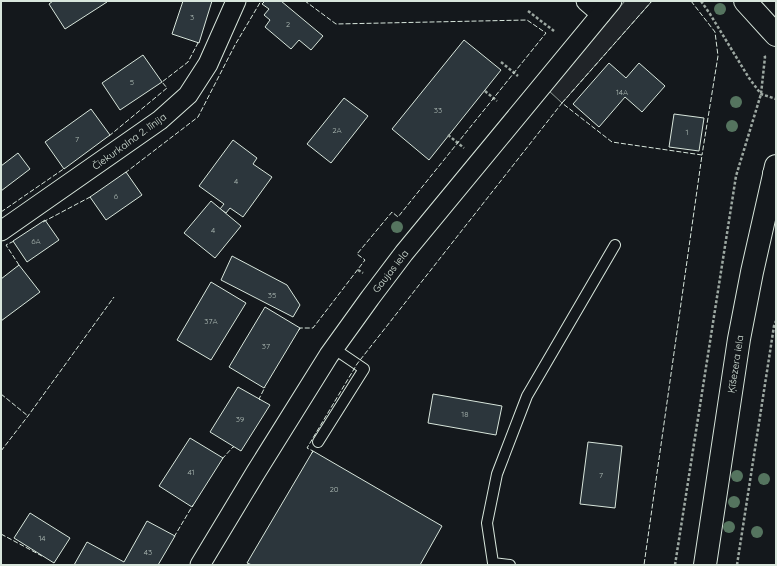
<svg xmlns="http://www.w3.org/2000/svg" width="777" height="566" font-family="Quicksand,sans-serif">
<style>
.green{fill:#202428;stroke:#939e99}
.building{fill:#2c363c;stroke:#d8e6dc}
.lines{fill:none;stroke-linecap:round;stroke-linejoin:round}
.service-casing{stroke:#d8e6dc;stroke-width:12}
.minor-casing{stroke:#d8e6dc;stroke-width:21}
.tertiary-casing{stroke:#d8e6dc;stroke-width:24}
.primary-casing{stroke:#d8e6dc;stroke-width:24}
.path{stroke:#9da8a2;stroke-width:2.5;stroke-dasharray:3 2;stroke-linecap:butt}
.service{stroke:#14181c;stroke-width:10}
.minor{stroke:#14181c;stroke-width:19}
.tertiary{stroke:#14181c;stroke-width:22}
.primary{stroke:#14181c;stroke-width:22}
.fence{stroke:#d8e6dc;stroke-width:1;stroke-dasharray:5 2;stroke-linecap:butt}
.tree{fill:#55745f}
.labels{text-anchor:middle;stroke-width:3;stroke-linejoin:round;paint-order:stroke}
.number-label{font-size:8px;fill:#adbab4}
.street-label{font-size:10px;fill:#d8e6dc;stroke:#14181c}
</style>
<rect width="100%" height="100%" fill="#14181c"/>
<!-- green -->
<path class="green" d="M625 1H652L562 103 548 90Z"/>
<!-- building -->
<g class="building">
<path d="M53 1H106L107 2 65 29 49 4Z"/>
<path d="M183 1H212L199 43 172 34Z"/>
<path d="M265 1H281L323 36 311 50 299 40 291 49 265 27 270 20 264 15 269 9 262 4Z"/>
<path d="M464 40 501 70 429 160 392 129Z"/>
<path d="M143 55 162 82 120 110 102 83Z"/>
<path d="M609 63 626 78 639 63 665 86 642 112 625 97 599 127 573 104Z"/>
<path d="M344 98 368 116 331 163 307 144Z"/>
<path d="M91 109 110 135 64 169 45 142Z"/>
<path d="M674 114 704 118 699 151 669 147Z"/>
<path d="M233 140 257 158 253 164 272 177 243 217 230 208 226 213 220 209 224 204 199 186Z"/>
<path d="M18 153 30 169 1 191V166Z"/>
<path d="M126 172 142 195 106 220 90 197Z"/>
<path d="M211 201 241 226 215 258 184 233Z"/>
<path d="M45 220 59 240 27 262 13 241Z"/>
<path d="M232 256 287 285 300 305 293 317 221 280Z"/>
<path d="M19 265 40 292 1 321V279Z"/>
<path d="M211 282 246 303 211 360 177 340Z"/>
<path d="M265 307 300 328 264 388 229 367Z"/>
<path d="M238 387 270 405 241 451 210 432Z"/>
<path d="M433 394 502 406 496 435 428 423Z"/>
<path d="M190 438 223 458 192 507 159 486Z"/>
<path d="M588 442 622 446 615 508 580 504Z"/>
<path d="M313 451 442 526 420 565H252L247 563Z"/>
<path d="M30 513 70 538 54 563 14 538Z"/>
<path d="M147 521 175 536 158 565H74L87 542 124 562Z"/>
</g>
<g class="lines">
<defs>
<g id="service">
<path d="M318 442 364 369 333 348"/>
<path d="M510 565 493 563 487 523 497 474 527 396 615 245"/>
</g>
<g id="minor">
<path d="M586 1 601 14"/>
<path d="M1 231 160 120 188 95 208 64 236 1"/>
<path d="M200 565 256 472 329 355 370 298 404 253 612 1"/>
</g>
<path id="tertiary" d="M705 565 739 339 752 272 776 166"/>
<g id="primary">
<path d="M745 1 776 35"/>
<path d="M774 174 776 173"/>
</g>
</defs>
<!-- service casing -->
<use href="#service" class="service-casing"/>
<!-- minor casing -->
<use href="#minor" class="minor-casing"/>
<!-- tertiary casing -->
<use href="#tertiary" class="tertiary-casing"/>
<!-- primary casing -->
<use href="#primary" class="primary-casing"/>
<!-- path -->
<g class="path">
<path d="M701 1 710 14 749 78 761 94 776 99"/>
<path d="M528 11 554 31"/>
<path d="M501 62 518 76"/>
<path d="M485 91 497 101"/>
<path d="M448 135 464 148"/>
<path d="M358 270 363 273"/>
<path d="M675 565 736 176 761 94 765 57 764 54"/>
<path d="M737 565 774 326 776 321"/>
</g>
<!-- service -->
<use href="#service" class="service"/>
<!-- minor -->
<use href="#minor" class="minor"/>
<!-- tertiary -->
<use href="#tertiary" class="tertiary"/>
<!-- primary -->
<use href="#primary" class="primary"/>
<!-- fence -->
<g class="fence">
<path d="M691 1 715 32 718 56 702 155"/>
<path d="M562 103 652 1"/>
<path d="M109 136 167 88 162 82 188 62 199 41"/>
<path d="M125 173 198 117 235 45 261 1"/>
<path d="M1 212 65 168"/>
<path d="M43 222 92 196"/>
<path d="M14 241 6 245 19 265 17 267"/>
<path d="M299 330 300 328H313L365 260 357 254 392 212 398 217 546 33 527 20 336 24 305 1"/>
<path d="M1 394 28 416"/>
<path d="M260 400 259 399 265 387"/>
<path d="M1 451 28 416 114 297"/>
<path d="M312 453 313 451 307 448 357 364 562 103 612 142 702 155 644 565"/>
<path d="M222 459 233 447H234"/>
<path d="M1 534 42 556"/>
<path d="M174 537 193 505"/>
</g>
</g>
<!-- trees -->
<g class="tree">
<circle cx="720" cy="9" r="6"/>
<circle cx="736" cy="102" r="6"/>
<circle cx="732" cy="126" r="6"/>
<circle cx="397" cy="227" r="6"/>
<circle cx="737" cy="476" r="6"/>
<circle cx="764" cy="479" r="6"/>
<circle cx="734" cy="502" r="6"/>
<circle cx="729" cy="527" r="6"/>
<circle cx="757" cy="532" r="6"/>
</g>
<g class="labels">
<!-- number labels -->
<g class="number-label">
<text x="192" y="20">3</text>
<text x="288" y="27">2</text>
<text x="132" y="85">5</text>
<text x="622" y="95">14A</text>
<text x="438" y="113">33</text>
<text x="337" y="133">2A</text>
<text x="687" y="135">1</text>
<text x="77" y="142">7</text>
<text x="236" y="184">4</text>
<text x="116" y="199">6</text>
<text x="213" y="233">4</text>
<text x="36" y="244">6A</text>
<text x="272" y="298">35</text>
<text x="211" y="324">37A</text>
<text x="266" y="349">37</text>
<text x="465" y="417">18</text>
<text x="240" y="422">39</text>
<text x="191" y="475">41</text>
<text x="601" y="478">7</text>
<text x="334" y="492">20</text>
<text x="42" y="541">14</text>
<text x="148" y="555">43</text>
</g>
<!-- street labels -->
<g class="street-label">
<text transform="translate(129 141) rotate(-36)" y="4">Čiekurkalna 2. līnija</text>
<text transform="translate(390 271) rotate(-52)" y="4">Gaujas iela</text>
<text transform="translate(735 364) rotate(-81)" y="4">Ķīšezera iela</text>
</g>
</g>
<!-- border -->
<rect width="777" height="566" fill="none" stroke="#d8e6dc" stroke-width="4"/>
</svg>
